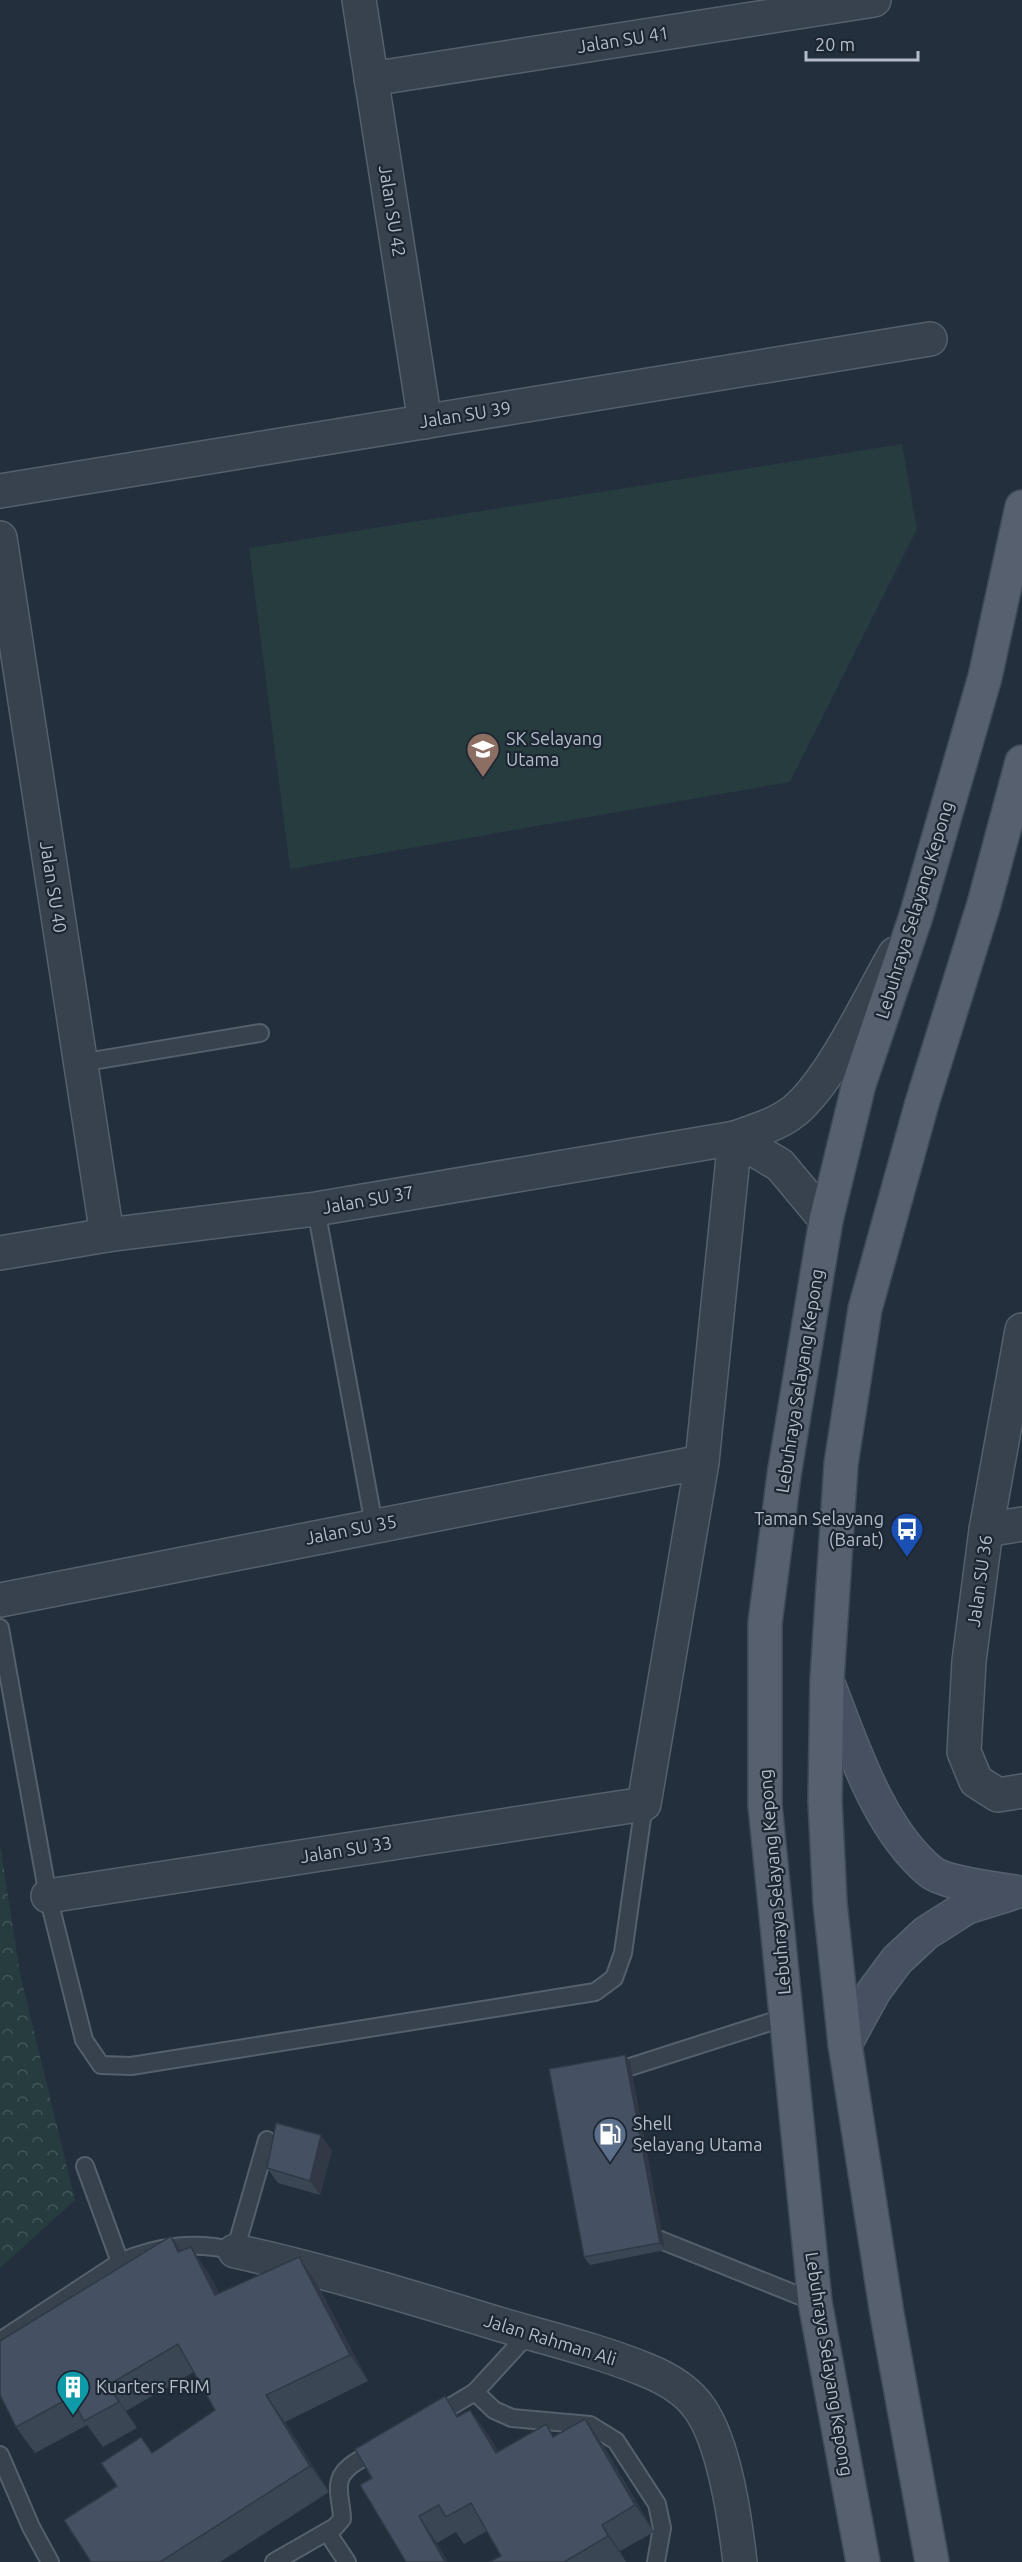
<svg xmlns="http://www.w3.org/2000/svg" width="1022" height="2562" font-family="Ubuntu,sans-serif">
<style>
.green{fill:#263c3f}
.park{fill:url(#park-crowns)}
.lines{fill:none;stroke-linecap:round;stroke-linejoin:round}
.lane-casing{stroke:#565f6c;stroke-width:20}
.street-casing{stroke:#565f6c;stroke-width:36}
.secondary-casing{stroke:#565f6c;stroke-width:36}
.primary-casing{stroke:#414a57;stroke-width:36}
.lane{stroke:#38414e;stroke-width:16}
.street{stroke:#38414e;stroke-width:33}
.secondary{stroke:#465061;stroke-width:33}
.primary{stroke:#56606e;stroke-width:33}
.wall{fill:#3b4654}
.shaded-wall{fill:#303945}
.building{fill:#455162;stroke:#303945;stroke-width:1.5}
.labels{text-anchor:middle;stroke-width:4.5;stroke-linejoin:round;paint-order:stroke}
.street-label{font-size:18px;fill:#b4bcc9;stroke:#1d2633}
.poi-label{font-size:18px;fill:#b4bcc9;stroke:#1d2633;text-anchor:start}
</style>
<defs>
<pattern id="park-crowns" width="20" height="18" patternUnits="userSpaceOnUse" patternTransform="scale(1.5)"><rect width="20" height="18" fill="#263c3f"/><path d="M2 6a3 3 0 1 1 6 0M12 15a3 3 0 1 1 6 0" fill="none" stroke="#435659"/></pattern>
</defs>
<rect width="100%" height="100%" fill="#242f3e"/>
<!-- green -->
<path class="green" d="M902 444 917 529 790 782 290 869 249 548Z"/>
<!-- park -->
<path class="park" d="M0 1844 20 1974 75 2200 0 2268Z"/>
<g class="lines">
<defs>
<g id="lane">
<path d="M80 1063 260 1033"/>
<path d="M316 1209 374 1525"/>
<path d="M0 1628 48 1896 84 2040 101 2065 131 2066 595 1992 614 1978 623 1953 644 1804"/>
<path d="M611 2073 786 2017"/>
<path d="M85 2166 120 2262"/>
<path d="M643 2233 815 2302"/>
<path d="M0 2341 120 2262C159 2246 194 2241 235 2251L267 2140"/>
<path d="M475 2392 529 2333"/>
<path d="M433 2417 475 2392 494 2410 512 2418 590 2425 616 2441 657 2504 662 2528 656 2562"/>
<path d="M0 2455 31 2527 50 2562"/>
<path d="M327 2532 347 2562"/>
<path d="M274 2562 335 2527 342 2519C342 2508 338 2496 339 2485 340 2466 366 2457 380 2449"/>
</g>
<g id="street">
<path d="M359 0 425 422"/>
<path d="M371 79 874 0"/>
<path d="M0 491 930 339"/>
<path d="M0 538 107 1235"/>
<path d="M735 1138 780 1165 826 1220"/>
<path d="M0 1253 107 1235 316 1209 735 1138C757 1130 783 1123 800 1106 836 1071 869 999 895 954"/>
<path d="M1022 1330 986 1530 969 1661 964 1752 976 1781 998 1795 1022 1791"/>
<path d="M986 1530 1022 1524"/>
<path d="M0 1600 702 1462"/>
<path d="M48 1896 644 1804 702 1462 735 1138"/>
<path d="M235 2251C326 2271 414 2298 502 2325 550 2339 600 2351 646 2370 666 2378 688 2391 700 2409 725 2445 735 2519 740 2562"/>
</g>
<g id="secondary">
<path d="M827 1681C851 1742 878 1829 931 1872 945 1883 996 1889 1015 1892"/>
<path d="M845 2044 874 1991 897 1960 926 1933 967 1907 1009 1894"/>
</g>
<g id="primary">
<path d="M863 2562 815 2302 765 1805V1623L784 1475 826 1220 859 1084 916 916 985 677 1022 507"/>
<path d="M932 2562 887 2314 845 2044 830 1903 825 1801 827 1680 841 1464 865 1309 922 1103 984 904 1022 762"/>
</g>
</defs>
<!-- lane casing -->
<use href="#lane" class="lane-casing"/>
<!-- street casing -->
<use href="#street" class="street-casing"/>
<!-- secondary casing -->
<use href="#secondary" class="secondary-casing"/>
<!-- primary casing -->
<use href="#primary" class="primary-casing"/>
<!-- lane -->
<use href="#lane" class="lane"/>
<!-- street -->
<use href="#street" class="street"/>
<!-- secondary -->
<use href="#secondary" class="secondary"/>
<!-- primary -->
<use href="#primary" class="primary"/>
</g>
<!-- wall -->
<g class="wall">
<path d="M630 2062 665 2250 590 2265 584 2257Z"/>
<path d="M332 2150 320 2195 278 2183 267 2168Z"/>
<path d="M171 2236 181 2251 209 2274 219 2293 299 2257 317 2284 368 2381 285 2422 329 2492 220 2562H91L117 2486 152 2453 215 2410 194 2372 126 2411 137 2428 103 2447 87 2425 35 2453 16 2427Z"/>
<path d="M445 2396 459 2417 470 2410 489 2436 498 2452 554 2436 603 2445 654 2532 620 2551 626 2562H489L501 2556 487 2531 464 2544 456 2532 437 2543 372 2478Z"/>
</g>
<!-- shaded-wall -->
<g class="shaded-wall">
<path d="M625 2055 630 2062 665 2250 660 2243Z"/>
<path d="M321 2135 332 2150 320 2195 310 2181Z"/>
<path d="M171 2236 190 2263 178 2252Z"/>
<path d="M191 2247 209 2274 234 2321 215 2295Z"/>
<path d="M299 2257 317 2284 368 2381 350 2355Z"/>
<path d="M108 2385 126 2411 137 2428 119 2402Z"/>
<path d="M266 2395 285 2422 329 2492 310 2466Z"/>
<path d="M470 2410 489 2436 515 2480 496 2453Z"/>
<path d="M585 2419 603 2445 654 2532 635 2505Z"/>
<path d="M419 2516 437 2543 448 2562H445Z"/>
<path d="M602 2525 620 2551 626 2562 608 2536Z"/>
</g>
<!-- building -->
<g class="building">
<path d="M625 2055 660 2243 584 2257 549 2069Z"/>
<path d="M276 2123 321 2135 310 2181 267 2168Z"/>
<path d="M171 2236 178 2252 191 2247 215 2295 299 2257 350 2355 266 2395 310 2466 160 2562H91L64 2520 117 2486 101 2463 141 2437 152 2453 215 2410 178 2344 108 2385 119 2402 84 2421 71 2397 16 2427 0 2395V2341Z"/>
<path d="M445 2396 457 2417 470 2410 496 2453 546 2424 553 2437 585 2419 635 2505 602 2525 608 2536 564 2562H489L501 2556 471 2503 446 2517 439 2505 419 2516 445 2562H406L360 2485 372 2478 355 2449Z"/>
</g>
<!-- icons -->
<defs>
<symbol id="school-pin" viewBox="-11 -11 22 30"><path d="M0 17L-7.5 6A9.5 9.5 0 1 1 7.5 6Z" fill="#8d6e63" stroke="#1d2633"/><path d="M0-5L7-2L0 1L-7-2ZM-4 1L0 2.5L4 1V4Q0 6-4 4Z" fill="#fff"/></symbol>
<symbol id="bus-pin" viewBox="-11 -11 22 30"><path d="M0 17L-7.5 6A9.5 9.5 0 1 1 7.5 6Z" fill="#1a4fb4" stroke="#1d2633"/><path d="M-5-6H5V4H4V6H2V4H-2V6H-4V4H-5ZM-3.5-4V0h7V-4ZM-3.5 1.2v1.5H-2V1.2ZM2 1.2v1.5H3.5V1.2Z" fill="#fff"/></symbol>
<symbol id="fuel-pin" viewBox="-11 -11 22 30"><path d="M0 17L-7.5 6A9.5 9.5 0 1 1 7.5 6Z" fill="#5c6f8a" stroke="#1d2633"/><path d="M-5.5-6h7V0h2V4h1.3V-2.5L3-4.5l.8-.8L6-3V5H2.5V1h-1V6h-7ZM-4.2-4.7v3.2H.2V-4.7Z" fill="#fff"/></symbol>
<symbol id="building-pin" viewBox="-11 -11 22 30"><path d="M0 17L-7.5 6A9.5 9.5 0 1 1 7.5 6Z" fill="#0f9aa8" stroke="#1d2633"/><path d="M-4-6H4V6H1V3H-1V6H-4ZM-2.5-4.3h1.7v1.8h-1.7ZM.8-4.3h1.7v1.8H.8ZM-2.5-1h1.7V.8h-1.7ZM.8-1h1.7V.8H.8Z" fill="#fff"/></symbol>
</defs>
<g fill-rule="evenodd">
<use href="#school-pin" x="464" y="730" width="38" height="52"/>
<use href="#bus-pin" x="888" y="1510" width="38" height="52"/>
<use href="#fuel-pin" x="591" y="2115" width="38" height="52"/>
<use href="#building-pin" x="54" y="2368" width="38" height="52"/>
</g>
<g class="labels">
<!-- street labels -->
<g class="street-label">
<text transform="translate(623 40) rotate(-9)" y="6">Jalan SU 41</text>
<text transform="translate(392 211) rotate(81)" y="6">Jalan SU 42</text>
<text transform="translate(465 415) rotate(-9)" y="6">Jalan SU 39</text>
<text transform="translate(53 887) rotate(81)" y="6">Jalan SU 40</text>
<text transform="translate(915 910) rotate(-73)" y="6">Lebuhraya Selayang Kepong</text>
<text transform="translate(368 1200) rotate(-10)" y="6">Jalan SU 37</text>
<text transform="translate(800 1381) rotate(-81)" y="6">Lebuhraya Selayang Kepong</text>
<text transform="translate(351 1530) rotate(-11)" y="6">Jalan SU 35</text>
<text transform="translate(980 1581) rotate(-82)" y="6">Jalan SU 36</text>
<text transform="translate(346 1850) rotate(-9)" y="6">Jalan SU 33</text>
<text transform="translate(775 1882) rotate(-95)" y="6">Lebuhraya Selayang Kepong</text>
<text transform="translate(550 2340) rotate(17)" y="6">Jalan Rahman Ali</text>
<text transform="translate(829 2364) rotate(81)" y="6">Lebuhraya Selayang Kepong</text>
</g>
<!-- poi labels -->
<g class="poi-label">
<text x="506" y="745">SK Selayang<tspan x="506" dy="21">Utama</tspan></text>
<text x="884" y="1525" text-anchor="end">Taman Selayang<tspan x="884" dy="21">(Barat)</tspan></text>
<text x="633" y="2130">Shell<tspan x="633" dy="21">Selayang Utama</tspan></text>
<text x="96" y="2393">Kuarters FRIM</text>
</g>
</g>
<!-- scale -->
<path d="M806 51v9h112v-9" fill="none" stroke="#b4bcc9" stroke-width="3"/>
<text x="815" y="51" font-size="18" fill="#b4bcc9" stroke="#1d2633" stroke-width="4.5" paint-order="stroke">20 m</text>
</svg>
